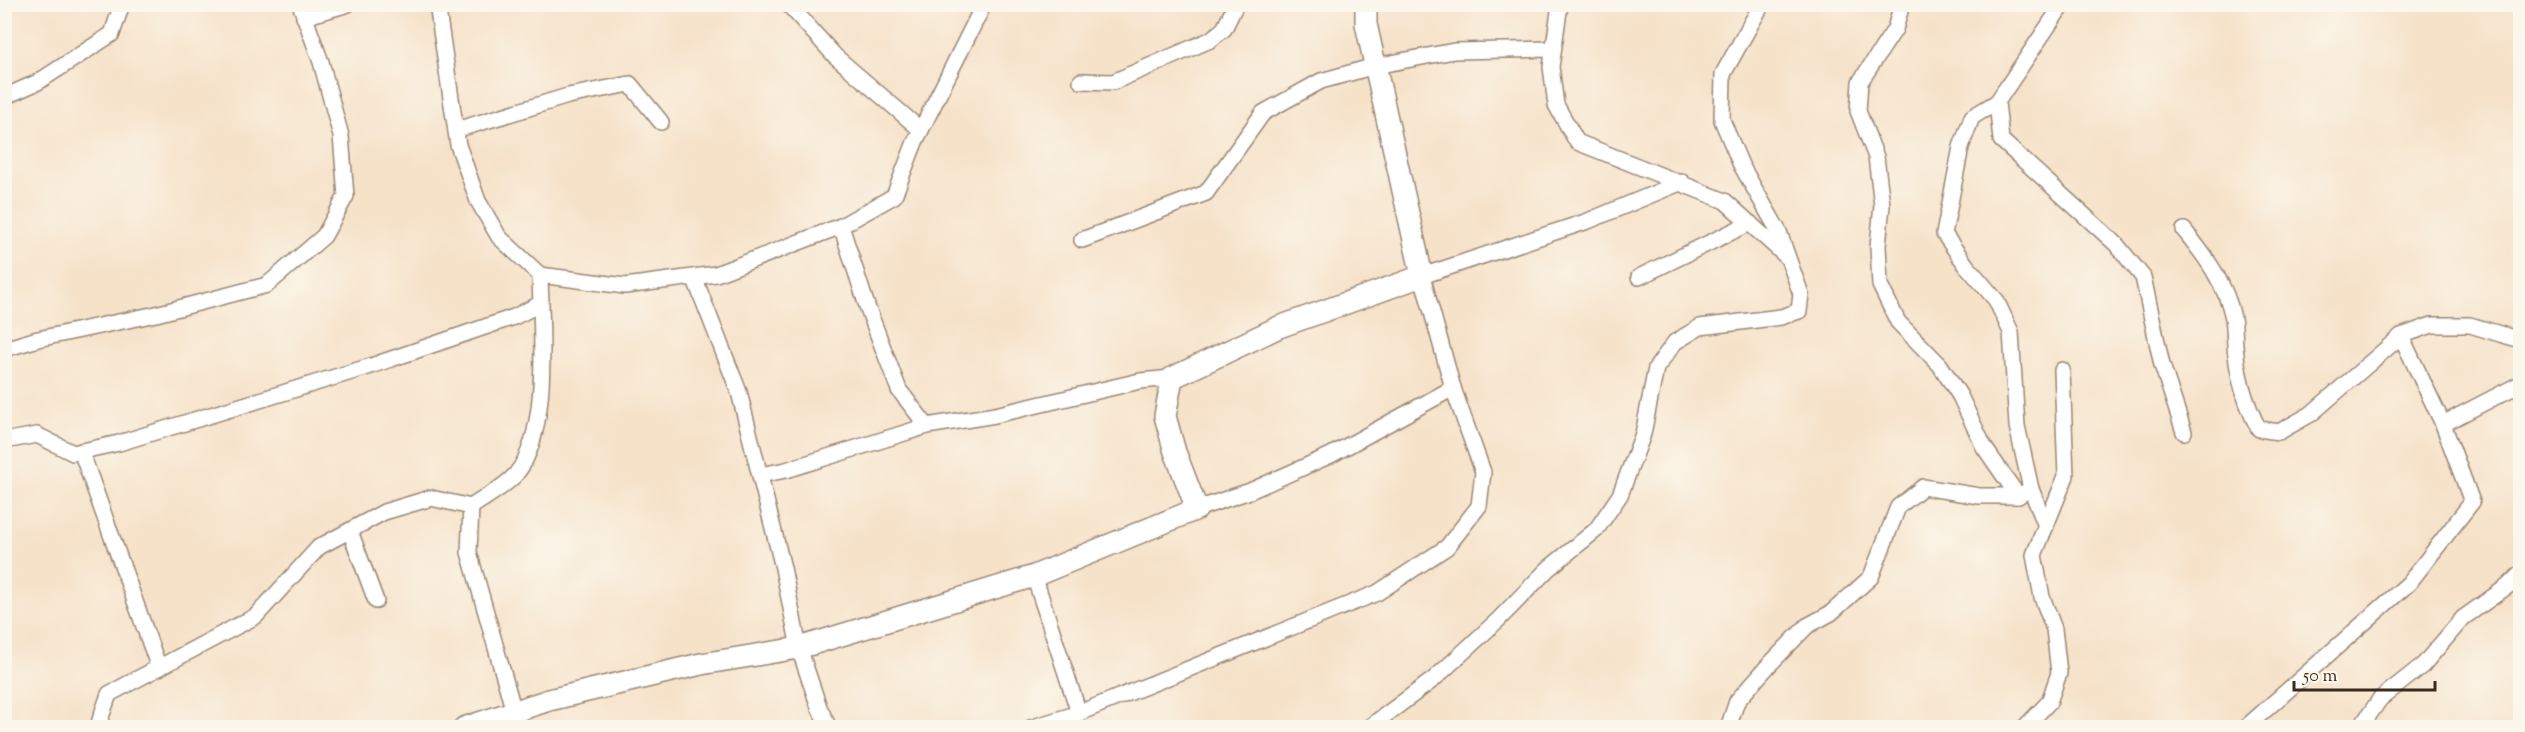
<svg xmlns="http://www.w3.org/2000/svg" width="2525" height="732" font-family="'Sorts Mill Goudy',serif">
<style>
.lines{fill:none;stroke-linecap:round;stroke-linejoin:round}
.street-casing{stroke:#988674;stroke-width:18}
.secondary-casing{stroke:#988674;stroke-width:24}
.street{stroke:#fff;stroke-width:15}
.secondary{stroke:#fff;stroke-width:21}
</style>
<rect width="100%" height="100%" fill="#fbf7ec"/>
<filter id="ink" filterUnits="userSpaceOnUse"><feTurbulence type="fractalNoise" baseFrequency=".0167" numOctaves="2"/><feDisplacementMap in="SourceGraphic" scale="12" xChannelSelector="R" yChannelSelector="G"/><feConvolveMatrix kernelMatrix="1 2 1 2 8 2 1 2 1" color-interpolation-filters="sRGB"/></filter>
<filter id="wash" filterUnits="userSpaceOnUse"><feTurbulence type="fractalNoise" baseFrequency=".008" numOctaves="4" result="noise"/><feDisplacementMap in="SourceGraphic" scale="24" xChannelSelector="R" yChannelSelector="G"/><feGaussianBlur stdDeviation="1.35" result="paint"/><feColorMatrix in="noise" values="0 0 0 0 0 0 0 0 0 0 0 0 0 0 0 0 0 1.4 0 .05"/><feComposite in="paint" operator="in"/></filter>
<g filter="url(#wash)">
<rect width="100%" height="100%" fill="#f6e2c9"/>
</g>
<g filter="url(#ink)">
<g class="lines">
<defs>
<g id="street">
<path d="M437 4 458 145 478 201 499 237 540 275 625 286 716 274 841 226 894 196 915 142 984 4"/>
<path d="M788 4 835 56 921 130"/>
<path d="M1762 4 1723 74 1722 120 1741 165 1779 232 1787 255"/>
<path d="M1902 4 1895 29 1860 82 1858 111 1876 157 1882 205 1878 246 1880 285 1898 322 1940 365 1960 396 1984 447 2018 496"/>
<path d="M2063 4 1997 102 2001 140 2116 244 2143 277 2162 365 2184 432"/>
<path d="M304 17 348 4"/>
<path d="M1081 81 1113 82 1210 40 1224 29 1236 4"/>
<path d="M4 97 38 82 112 34 122 4"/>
<path d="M1997 102 1972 117 1961 147 1944 234 1966 265 1996 300 2011 332 2017 426 2031 489 2046 526"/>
<path d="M456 130 568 96 630 84 661 122"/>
<path d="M841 226 867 306 899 390 927 426"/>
<path d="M2184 230C2206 257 2226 284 2233 318 2235 330 2234 343 2236 355 2239 381 2247 407 2259 429L2279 432 2311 414 2401 336 2432 325H2470L2520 340"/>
<path d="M1082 240 1206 193 1263 113 1321 81 1375 66 1454 51 1553 49"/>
<path d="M694 277 739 392 783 568 799 648 819 707 829 728"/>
<path d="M1639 277 1750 223"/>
<path d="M4 349 38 339 156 314 267 285 324 236 346 196 341 136 321 62 300 4"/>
<path d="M2443 424 2520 384"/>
<path d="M4 441 37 435 73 453 119 443 368 367 514 317 540 304"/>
<path d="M81 451 159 668"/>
<path d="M760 475 786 470 927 426 995 415 1140 381 1172 378"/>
<path d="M1197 509 1250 491 1331 455 1453 388 1422 276 1588 221 1682 182"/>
<path d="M350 531 376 601"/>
<path d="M1034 576 1079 713"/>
<path d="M514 712 469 552 471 507C485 497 505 487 516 474 551 432 541 327 540 275"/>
<path d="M99 728 100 720 109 694 256 616 319 547 384 512 431 498 471 507"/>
<path d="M1030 728 1079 713 1377 593 1447 547 1479 506 1483 472 1453 388"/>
<path d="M1368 728 1434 679 1498 620 1548 569 1596 530 1620 495 1643 434 1656 368 1675 342 1700 327 1781 317 1799 311 1801 294 1788 258 1725 201 1577 142 1556 105 1551 67 1560 4"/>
<path d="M1728 728 1737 701 1768 666 1807 626 1831 613 1871 577 1898 507 1923 487 1979 496H2018L2023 493"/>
<path d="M2024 728 2049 702 2059 673 2054 629 2042 597 2034 555 2066 476 2062 370"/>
<path d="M2245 728 2409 583 2472 502 2443 424 2401 336"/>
<path d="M2360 728 2380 699 2423 665 2463 618 2508 586 2520 574"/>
</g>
<path id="secondary" d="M464 728 549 700 701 664 799 648 1034 576 1197 509 1175 452 1165 416 1172 378 1279 327 1422 276 1366 24V4"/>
</defs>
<!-- street casing -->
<use href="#street" class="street-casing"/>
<!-- secondary casing -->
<use href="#secondary" class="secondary-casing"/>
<!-- street -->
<use href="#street" class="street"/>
<!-- secondary -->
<use href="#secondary" class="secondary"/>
</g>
</g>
<!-- margin -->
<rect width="2525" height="732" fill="none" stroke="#fbf7ec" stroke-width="24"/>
<!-- scale -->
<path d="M2294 681v9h141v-9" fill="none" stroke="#3b2a1e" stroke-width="3"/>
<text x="2303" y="681" font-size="18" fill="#3b2a1e" stroke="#fbf7ec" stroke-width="4.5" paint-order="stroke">50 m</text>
</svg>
